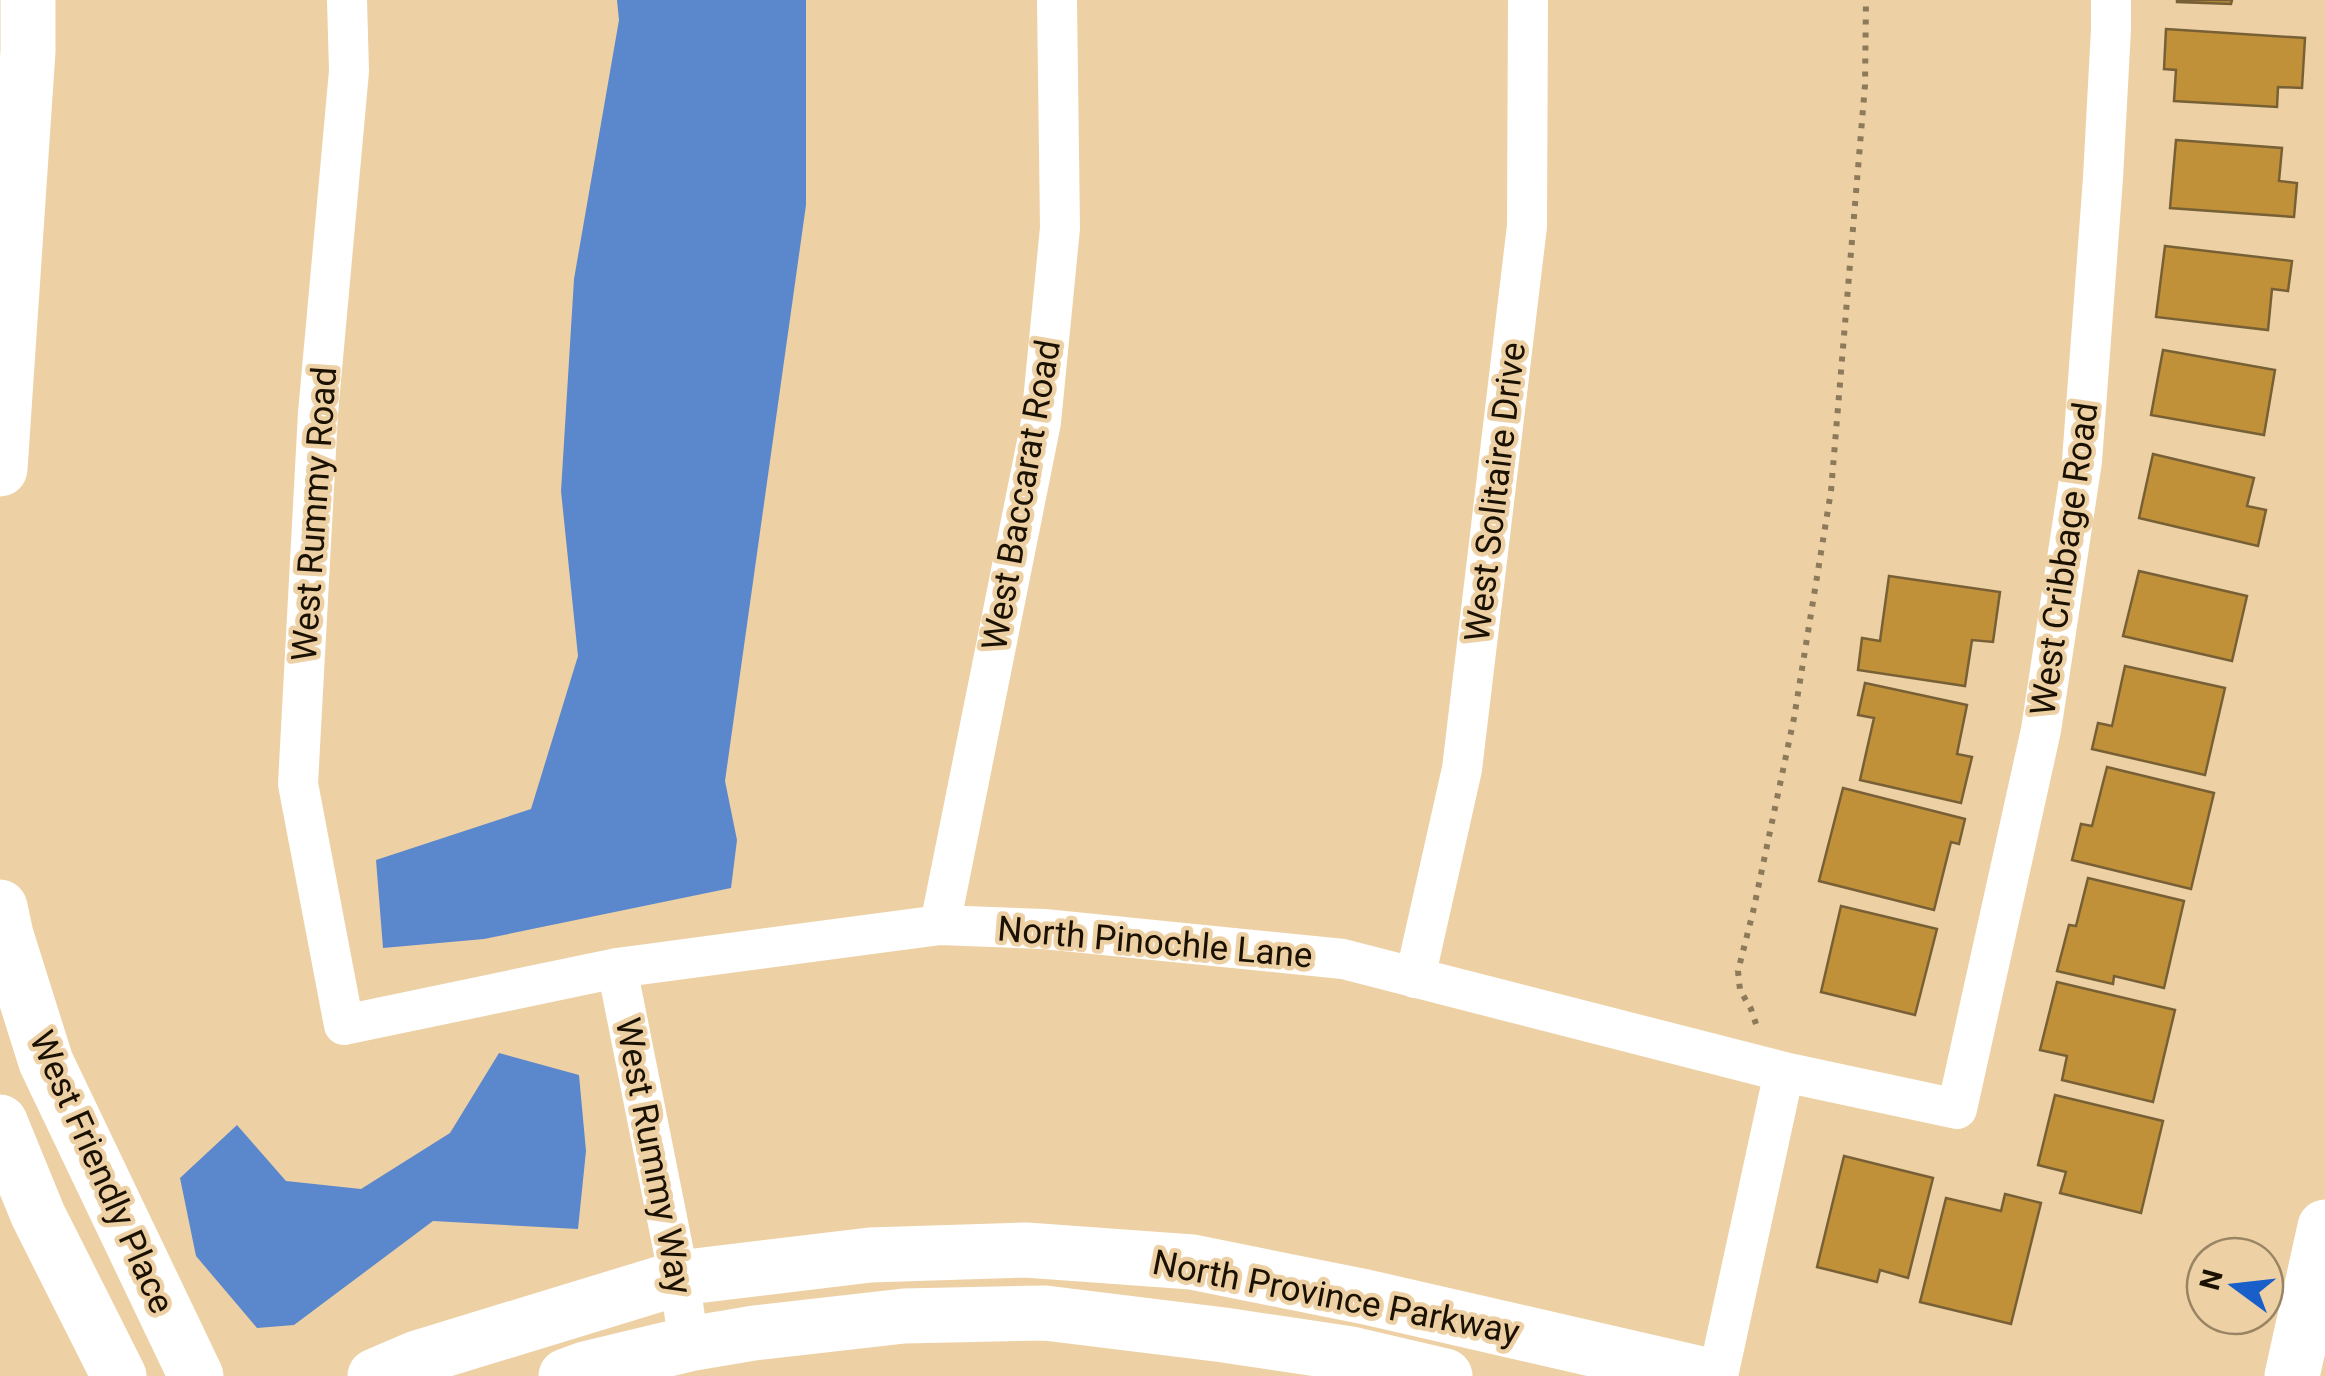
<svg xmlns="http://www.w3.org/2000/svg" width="2325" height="1376" font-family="Roboto,sans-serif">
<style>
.water{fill:#5b87cd}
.building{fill:#c1913a;stroke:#786036;stroke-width:2.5}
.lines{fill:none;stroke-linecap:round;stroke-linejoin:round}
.path{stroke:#8d7a5b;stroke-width:6;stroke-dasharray:5 8;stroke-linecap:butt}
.street{stroke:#fff;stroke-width:40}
.secondary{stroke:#fff;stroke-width:55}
.labels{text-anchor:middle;stroke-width:9;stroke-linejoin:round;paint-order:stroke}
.street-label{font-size:35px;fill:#1a1102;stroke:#edd1a5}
</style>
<rect width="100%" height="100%" fill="#edd1a5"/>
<!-- water -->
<g class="water">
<path d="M617 0H806V205L725 781 737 840 731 888 484 939 383 948 376 860 531 809 578 656 561 491 574 279 619 20Z"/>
<path d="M499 1053 579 1075 586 1151 578 1229 433 1221 294 1325 257 1328 196 1256 180 1178 237 1125 286 1181 361 1189 450 1133Z"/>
</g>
<!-- building -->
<g class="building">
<path d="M2177 0H2232L2231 4 2177 2Z"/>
<path d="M2166 29 2305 38 2302 88 2278 87 2277 107 2174 101 2176 70 2164 69Z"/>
<path d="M2176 140 2282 148 2279 181 2297 183 2294 217 2170 208Z"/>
<path d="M2165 246 2292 261 2288 291 2272 289 2268 330 2156 317Z"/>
<path d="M2163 350 2275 370 2264 435 2151 415Z"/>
<path d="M2153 454 2254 478 2247 506 2266 510 2258 546 2139 518Z"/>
<path d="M2139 571 2247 596 2232 661 2123 636Z"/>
<path d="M1889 576 2000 592 1993 642 1972 640 1965 686 1858 670 1862 638 1880 641Z"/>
<path d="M2125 666 2225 688 2205 775 2092 749 2098 723 2112 726Z"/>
<path d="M1865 683 1967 705 1957 754 1972 757 1961 803 1860 780 1874 718 1858 715Z"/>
<path d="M2107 767 2214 793 2191 889 2072 860 2081 824 2092 826Z"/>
<path d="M1843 788 1965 819 1959 844 1951 842 1934 910 1819 881Z"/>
<path d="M2088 878 2184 901 2164 988 2114 976 2113 984 2057 971 2069 925 2076 926Z"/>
<path d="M1841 906 1937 929 1915 1015 1821 992Z"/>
<path d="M2057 982 2175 1010 2153 1102 2062 1080 2067 1056 2040 1050Z"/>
<path d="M2055 1095 2163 1121 2141 1213 2060 1193 2066 1172 2038 1165Z"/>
<path d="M1844 1156 1933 1178 1908 1278 1880 1270 1877 1282 1817 1267Z"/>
<path d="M2005 1194 2041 1203 2011 1324 1920 1302 1946 1198 2001 1211Z"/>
</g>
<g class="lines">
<!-- path -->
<path class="path" d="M1756 1024 1751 1009 1740 990 1738 971 1753 912 1794 718 1831 491 1865 85 1866 0"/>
<!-- street -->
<g class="street">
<path d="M347 0 349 71 318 413 298 784 344 1025 617 968 940 925 1044 929 1343 959 1784 1072 1957 1109 2041 730 2082 461 2103 178 2111 29V0"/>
<path d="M940 925 1041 422 1060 228 1057 0"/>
<path d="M617 968 679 1278 689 1344"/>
<path d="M1415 978 1462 769 1527 226 1528 0"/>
<path d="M1718 1376 1784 1072"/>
</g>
<!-- secondary -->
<g class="secondary">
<path d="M0 469 28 51V0"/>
<path d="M0 907 6 935 46 1062 196 1376"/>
<path d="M0 1122 38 1215 119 1376"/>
<path d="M375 1376 417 1358 679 1278 870 1255 1026 1250 1192 1262 1366 1297 1710 1376"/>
<path d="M566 1376 585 1369 689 1344 754 1333 904 1316 1045 1313 1224 1335 1351 1354 1445 1376"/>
<path d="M2292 1376 2325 1227"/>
</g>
</g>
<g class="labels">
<!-- street labels -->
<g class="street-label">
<text transform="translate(1495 492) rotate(-83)" y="12">West Solitaire Drive</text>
<text transform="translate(1021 495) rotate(-80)" y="12">West Baccarat Road</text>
<text transform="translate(314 514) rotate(-86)" y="12">West Rummy Road</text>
<text transform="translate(2064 559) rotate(-82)" y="12">West Cribbage Road</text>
<text transform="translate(1155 942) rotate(5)" y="12">North Pinochle Lane</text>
<text transform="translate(654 1156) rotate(79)" y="12">West Rummy Way</text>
<text transform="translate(102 1172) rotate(66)" y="12">West Friendly Place</text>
<text transform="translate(1336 1297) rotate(11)" y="12">North Province Parkway</text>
</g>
</g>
<!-- north arrow -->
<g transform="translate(2235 1286) rotate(285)"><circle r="48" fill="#edd1a5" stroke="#998464" stroke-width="2.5"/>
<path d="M0-8L18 38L0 25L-18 38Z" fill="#195ec9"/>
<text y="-15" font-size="28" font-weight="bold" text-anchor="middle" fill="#1a1102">N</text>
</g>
</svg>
